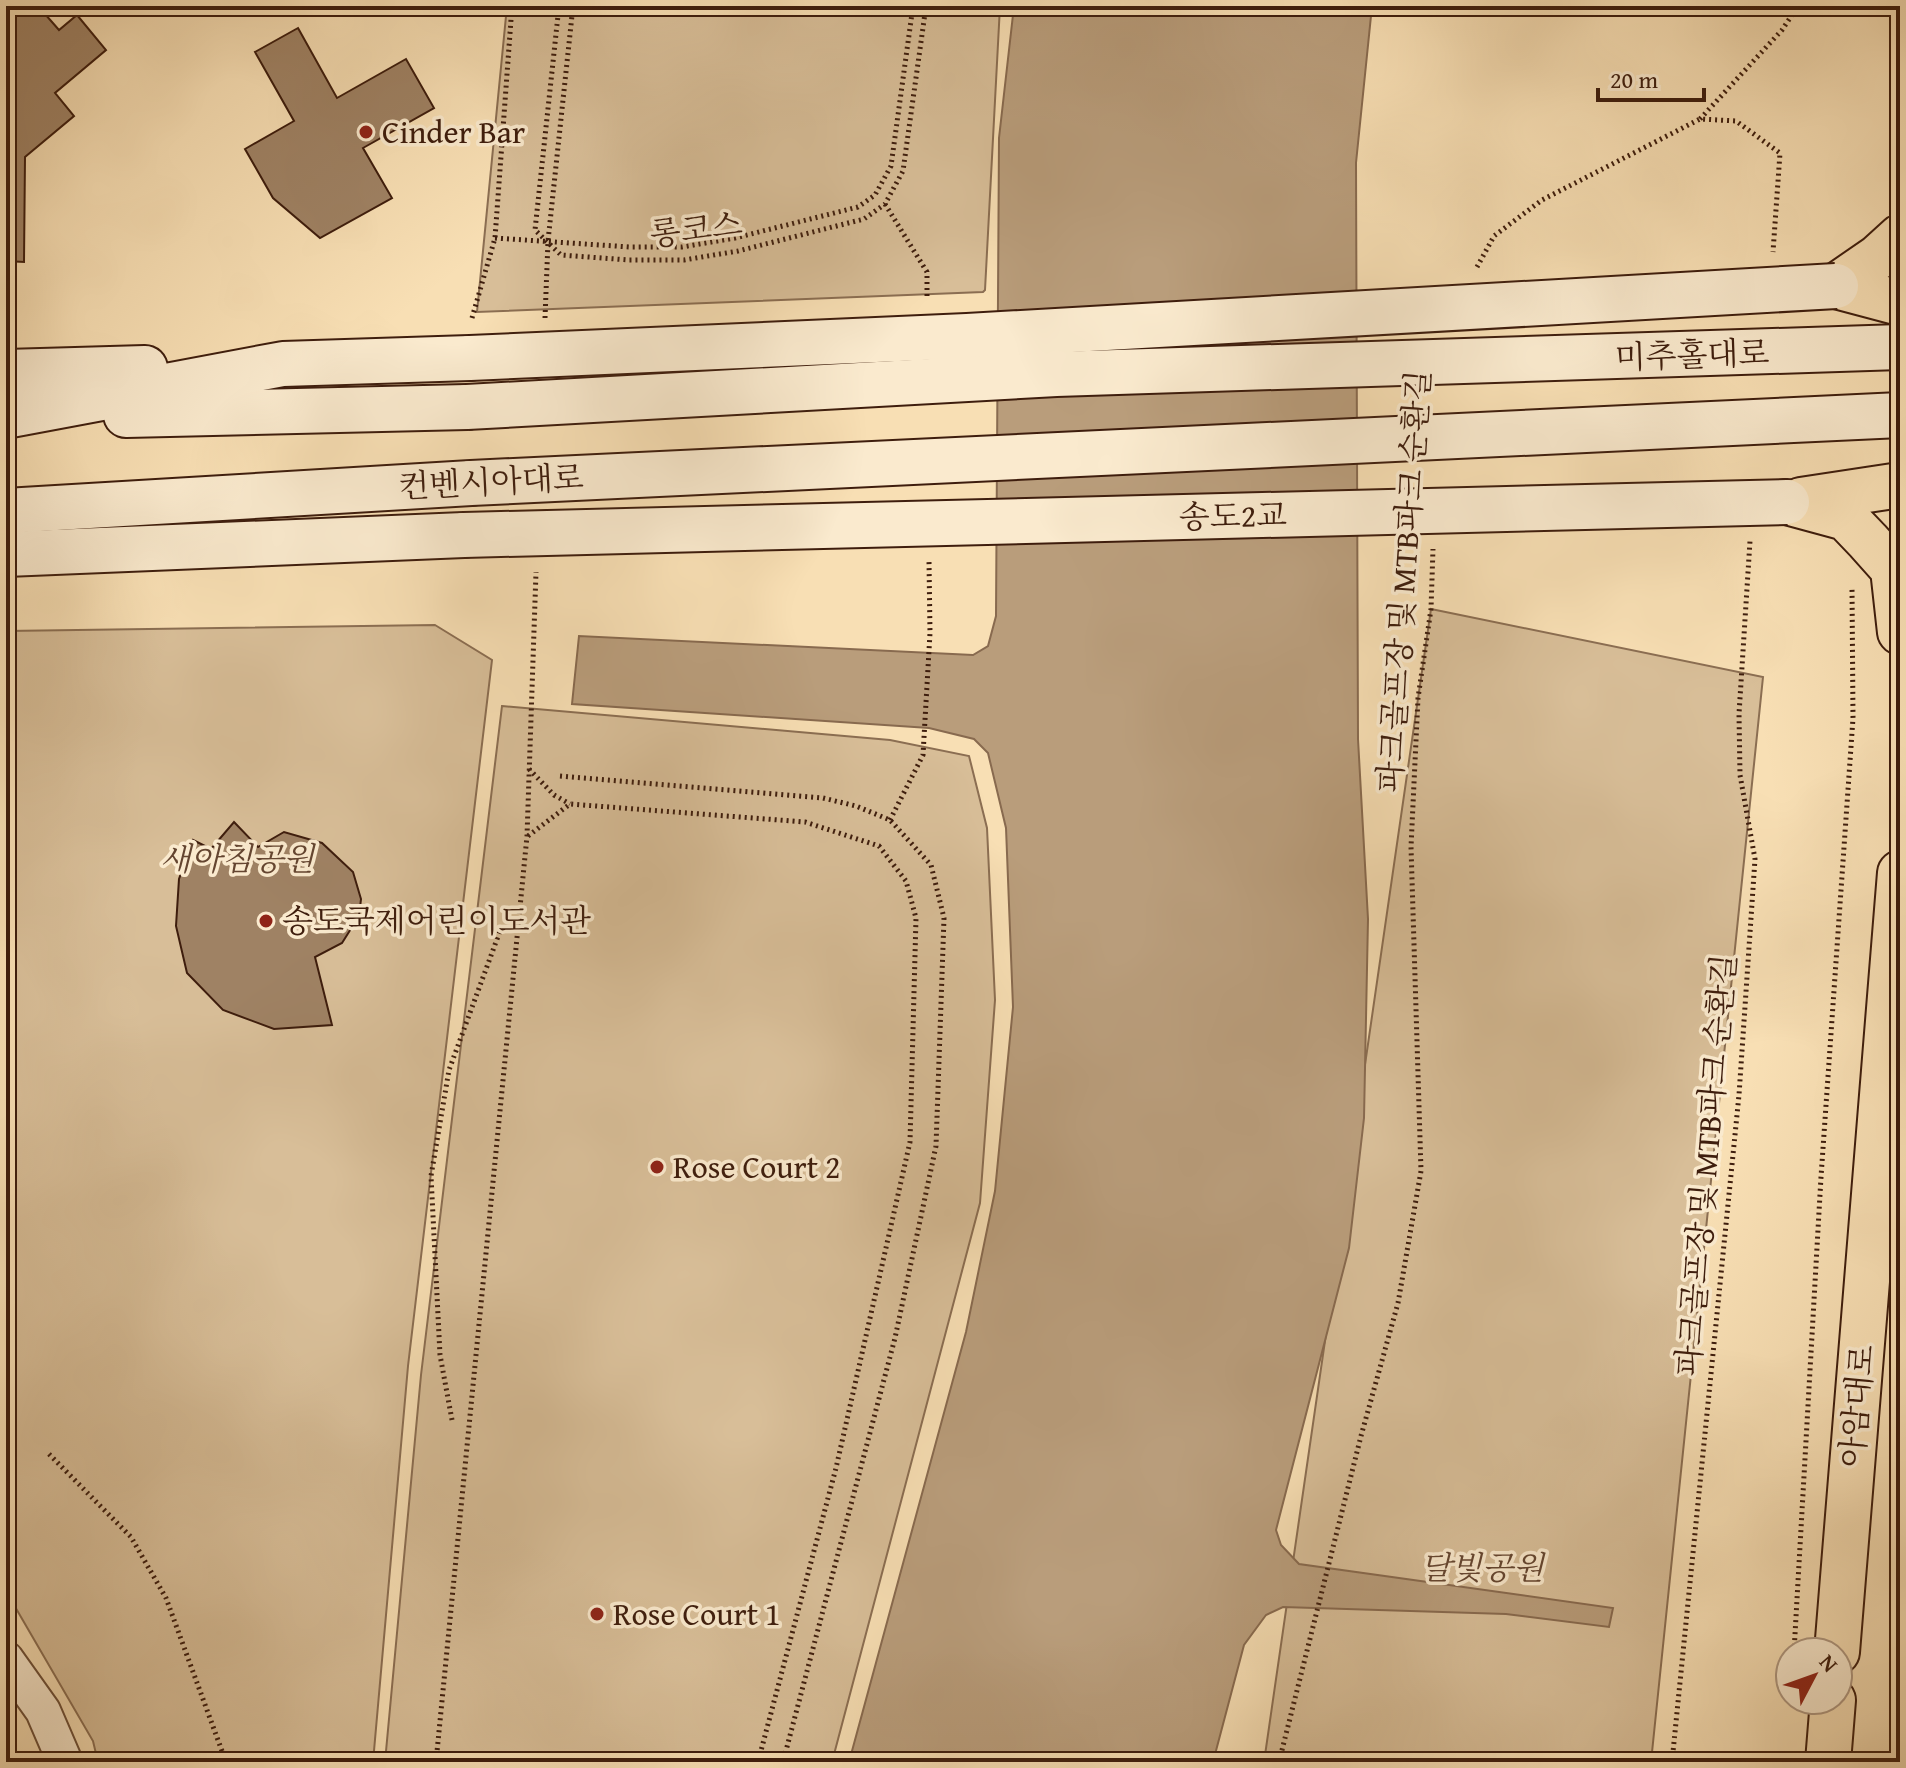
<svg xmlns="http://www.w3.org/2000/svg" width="1906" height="1768" font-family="'Gentium Book Plus','Noto Serif KR',serif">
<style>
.green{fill:#d8be98;stroke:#8b6e52;stroke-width:2}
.water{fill:#b99d7b;stroke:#886a4f;stroke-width:2}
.building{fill:#9f8264;stroke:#3e1d0d;stroke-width:2}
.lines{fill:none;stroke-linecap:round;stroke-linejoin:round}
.street-casing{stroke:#6c4e37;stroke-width:38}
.secondary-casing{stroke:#3e1d0d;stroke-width:48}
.primary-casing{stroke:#3e1d0d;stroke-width:48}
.path{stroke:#3e1d0d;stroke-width:5;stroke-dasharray:2 4;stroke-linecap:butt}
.street{stroke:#faeace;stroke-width:34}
.secondary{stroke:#faeace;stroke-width:44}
.primary{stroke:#f8dfb4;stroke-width:44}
.secondary-bridge-casing{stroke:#3e1d0d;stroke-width:48;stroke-linecap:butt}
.secondary-bridge{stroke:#faeace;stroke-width:44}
.poi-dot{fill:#8f2418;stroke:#faeace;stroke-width:3}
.labels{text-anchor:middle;stroke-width:7;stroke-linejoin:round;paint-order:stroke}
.poi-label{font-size:32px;fill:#3e1d0d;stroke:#faeace;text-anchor:start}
.street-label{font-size:32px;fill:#3e1d0d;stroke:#faeace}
.park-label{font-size:32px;font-style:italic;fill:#644530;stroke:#faeace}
</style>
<rect width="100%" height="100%" fill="#f8dfb4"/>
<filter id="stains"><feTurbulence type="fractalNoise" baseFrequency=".0025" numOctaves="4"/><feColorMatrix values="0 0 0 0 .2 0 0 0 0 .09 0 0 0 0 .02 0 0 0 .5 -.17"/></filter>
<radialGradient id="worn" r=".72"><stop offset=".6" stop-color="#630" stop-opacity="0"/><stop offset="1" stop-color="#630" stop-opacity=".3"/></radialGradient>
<!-- green -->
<g class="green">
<path d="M507 6H1000L985 290 983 292 477 312Z"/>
<path d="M1431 609 1763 677 1651 1762H1264Z"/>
<path d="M435 625 492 660 408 1366 373 1762H98L93 1741 14 1605 6 1600V631Z"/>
<path d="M502 706 890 740 969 756 987 828 995 1000 980 1203 832 1762H385L421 1375Z"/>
</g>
<!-- water -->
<path class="water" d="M1014 6H1372L1356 163 1358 739 1368 919 1364 1118 1349 1248 1276 1530 1281 1545 1299 1564 1613 1608 1609 1627 1506 1614 1283 1607 1266 1615 1244 1645 1213 1762H849L966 1332 995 1191 1013 1007 1006 828 988 753 974 739 929 728 572 704 579 636 973 655 988 646 996 616 999 138Z"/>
<!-- building -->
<g class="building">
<path d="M6 6H38L59 30 77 15 106 50 55 93 74 116 25 157 24 262 6 261Z"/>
<path d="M298 28 337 98 406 59 434 108 363 148 392 198 320 238 273 198 245 149 294 121 255 52Z"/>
<path d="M234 822 258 847 284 832 322 843 353 872 361 899 359 916 342 943 315 957 332 1025 274 1029 223 1010 187 973 176 926 179 879 193 840 211 849Z"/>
</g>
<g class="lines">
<defs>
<path id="street" d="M6 1659 43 1711 65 1762"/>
<g id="secondary">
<path d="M6 372 145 368"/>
<path d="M126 415 467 407"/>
<path d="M6 416 283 364 470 358"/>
<path d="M6 511 471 483"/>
<path d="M6 554 464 535"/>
</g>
<g id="primary">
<path d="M1836 286 1878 257 1900 237"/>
<path d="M1836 286 1900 303"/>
<path d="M1801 500 1900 485"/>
<path d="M1787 502 1846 518 1868 541 1893 569 1900 632"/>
<path d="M1837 1652 1900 873"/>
<path d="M1828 1762 1833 1700"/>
</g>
</defs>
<!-- street casing -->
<use href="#street" class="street-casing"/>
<!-- secondary casing -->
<use href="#secondary" class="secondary-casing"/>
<!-- primary casing -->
<use href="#primary" class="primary-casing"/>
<!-- path -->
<g class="path">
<path d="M559 6 535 230 561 255 629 260H684L738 251 864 219 885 204 903 171 926 6"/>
<path d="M1700 119 1782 30 1798 6"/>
<path d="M885 204 927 272V299"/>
<path d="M495 238 630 247H682L735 238 858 207 875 195 891 166 913 6"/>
<path d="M1477 267 1494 236 1542 200 1700 119 1736 121 1780 153 1773 252"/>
<path d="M472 318 495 238 512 6"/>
<path d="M545 318 548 241 573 6"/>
<path d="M529 769 554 795 570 804"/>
<path d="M560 776 823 798 856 806 890 820 931 865 944 918 936 1146 895 1338 783 1762"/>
<path d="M890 820 923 755 930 633 929 561"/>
<path d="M528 836 570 804 805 822 879 846 906 881 916 918 910 1142 836 1468 758 1762"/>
<path d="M452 1420 440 1355 431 1176 449 1070 500 931"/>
<path d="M49 1454 131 1537 166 1598 226 1762"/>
<path d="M1794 1652 1821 1177 1853 718 1852 587"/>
<path d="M436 1762 527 836 536 572"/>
<path d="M1279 1762 1361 1436 1398 1303 1421 1171 1411 847 1418 698 1431 609 1433 549"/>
<path d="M1672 1762 1739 1095 1755 859 1740 775 1739 714 1750 541"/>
</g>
<!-- street -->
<use href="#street" class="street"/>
<!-- secondary -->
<use href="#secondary" class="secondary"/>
<!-- primary -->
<use href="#primary" class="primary"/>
<defs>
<g id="secondary-bridge">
<path d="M470 358 967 336 1836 286"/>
<path d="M467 407 1056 374 1900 347"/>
<path d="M471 483 1900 415"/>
<path d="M464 535 1787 502"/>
</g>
</defs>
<!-- secondary-bridge casing -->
<use href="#secondary-bridge" class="secondary-bridge-casing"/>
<!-- secondary-bridge -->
<use href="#secondary-bridge" class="secondary-bridge"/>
</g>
<!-- markers -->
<g class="poi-dot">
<circle cx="366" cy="132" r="8"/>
<circle cx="266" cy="921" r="8"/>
<circle cx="657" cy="1167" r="8"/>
<circle cx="597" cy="1614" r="8"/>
</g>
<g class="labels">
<!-- poi labels -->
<g class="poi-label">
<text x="382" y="143">Cinder Bar</text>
<text x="282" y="932">송도국제어린이도서관</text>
<text x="673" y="1178">Rose Court 2</text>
<text x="613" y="1625">Rose Court 1</text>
</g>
<!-- street labels -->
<g class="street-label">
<text transform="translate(696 229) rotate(-7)" y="11">롱코스</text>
<text transform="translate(1692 355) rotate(-2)" y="11">미추홀대로</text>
<text transform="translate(491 482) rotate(-3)" y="11">컨벤시아대로</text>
<text transform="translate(1233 516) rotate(-1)" y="11">송도2교</text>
<text transform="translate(1404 581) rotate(-86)" y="11">파크골프장 및 MTB파크 순환길</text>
<text transform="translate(1706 1165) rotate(-85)" y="11">파크골프장 및 MTB파크 순환길</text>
<text transform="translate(1857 1406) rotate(-85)" y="11">아암대로</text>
</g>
<!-- park labels -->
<g class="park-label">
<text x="237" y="870">새아침공원</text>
<text x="1482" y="1579">달빛공원</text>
</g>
</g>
<!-- margin -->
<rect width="1906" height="1768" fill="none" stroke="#f8dfb4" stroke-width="32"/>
<rect x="8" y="8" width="1890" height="1752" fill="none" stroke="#3e1d0d" stroke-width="4"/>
<rect x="16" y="16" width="1874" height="1736" fill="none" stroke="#3e1d0d" stroke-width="2"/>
<!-- north arrow -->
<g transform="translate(1814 1676) rotate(49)"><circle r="38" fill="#faeace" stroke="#af9881" stroke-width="2"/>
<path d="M0-6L14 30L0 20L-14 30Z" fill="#8f2418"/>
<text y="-12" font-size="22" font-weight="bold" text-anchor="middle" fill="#3e1d0d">N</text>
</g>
<!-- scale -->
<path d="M1598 88v12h106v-12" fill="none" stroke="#3e1d0d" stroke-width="4"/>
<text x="1610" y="88" font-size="24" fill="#3e1d0d" stroke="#faeace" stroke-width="6" paint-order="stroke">20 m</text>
<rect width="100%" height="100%" filter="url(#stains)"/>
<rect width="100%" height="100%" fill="url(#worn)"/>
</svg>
